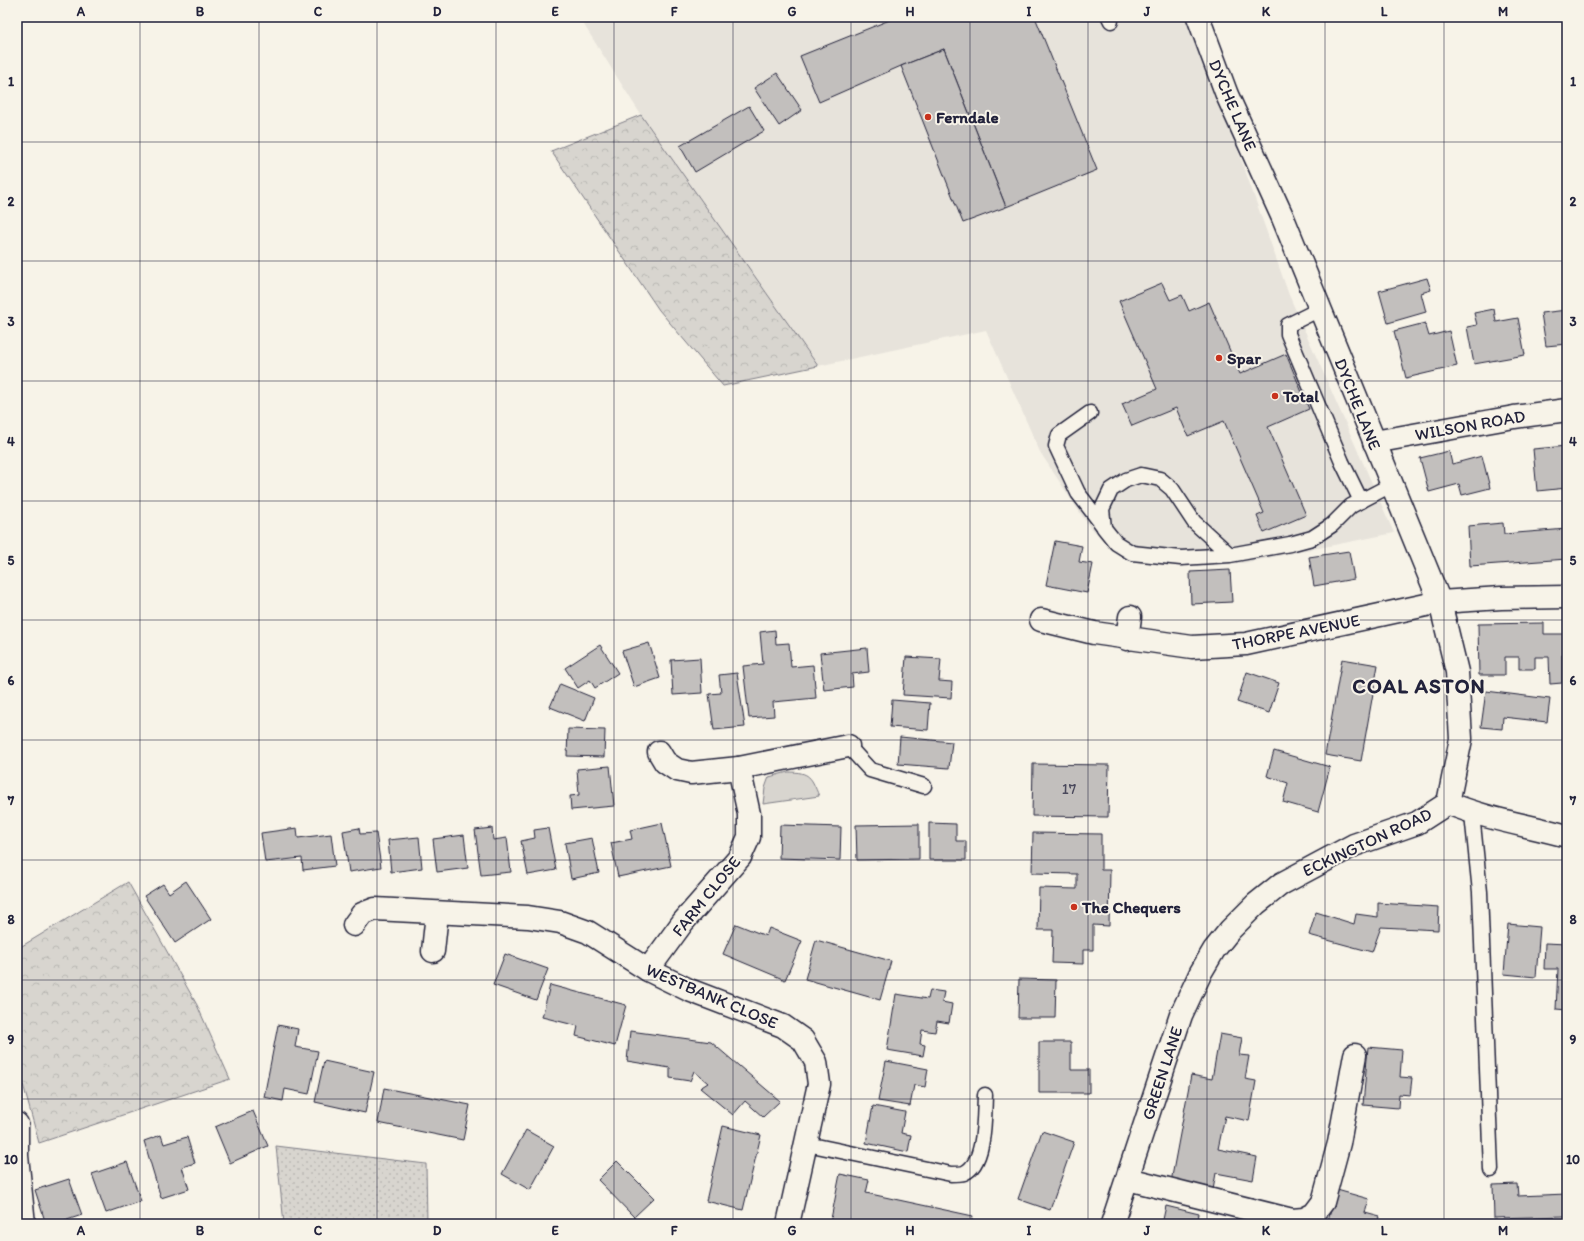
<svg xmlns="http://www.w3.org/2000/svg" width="1584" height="1241" font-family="Itim,sans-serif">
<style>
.built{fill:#e7e3db}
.grass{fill:#d8d5cf;stroke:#7d7c85}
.forest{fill:url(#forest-crowns);stroke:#7d7c85}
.park{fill:url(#park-dots);stroke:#7d7c85}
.building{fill:#c2bfbd;stroke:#22223b}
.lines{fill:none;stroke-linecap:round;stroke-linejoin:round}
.service-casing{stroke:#22223b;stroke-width:17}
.minor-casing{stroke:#22223b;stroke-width:25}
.secondary-casing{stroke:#22223b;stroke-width:25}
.service{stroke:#f7f3e8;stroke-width:14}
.minor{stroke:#f7f3e8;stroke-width:22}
.secondary{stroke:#f7f3e8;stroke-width:22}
.grid{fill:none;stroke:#22223b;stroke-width:1;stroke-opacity:0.55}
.poi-dot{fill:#c8321e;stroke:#f7f3e8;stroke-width:1.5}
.labels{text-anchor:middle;stroke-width:4;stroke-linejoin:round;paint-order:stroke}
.number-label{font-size:15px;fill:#4a495c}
.street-label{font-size:17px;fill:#22223b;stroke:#f7f3e8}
.poi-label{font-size:17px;font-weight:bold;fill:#22223b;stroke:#f7f3e8;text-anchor:start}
.district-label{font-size:21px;font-weight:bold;letter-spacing:1px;fill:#22223b;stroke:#f7f3e8}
.neatline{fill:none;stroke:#22223b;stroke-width:1.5}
.grid-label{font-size:13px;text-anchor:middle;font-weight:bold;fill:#22223b}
</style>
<defs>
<pattern id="forest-crowns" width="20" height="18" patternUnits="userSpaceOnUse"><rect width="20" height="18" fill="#d8d5cf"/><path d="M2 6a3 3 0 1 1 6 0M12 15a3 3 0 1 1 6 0" fill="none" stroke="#b9b7b3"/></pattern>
<pattern id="park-dots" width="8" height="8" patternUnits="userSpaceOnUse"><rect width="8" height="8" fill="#d8d5cf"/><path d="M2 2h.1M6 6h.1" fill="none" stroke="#b9b7b3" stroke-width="1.8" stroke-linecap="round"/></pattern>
</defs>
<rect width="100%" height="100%" fill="#f7f3e8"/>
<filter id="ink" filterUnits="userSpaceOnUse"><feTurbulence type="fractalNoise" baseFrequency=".025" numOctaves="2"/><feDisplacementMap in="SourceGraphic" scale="8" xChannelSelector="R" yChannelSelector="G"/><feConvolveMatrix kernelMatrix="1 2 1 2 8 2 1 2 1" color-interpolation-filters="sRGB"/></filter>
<g filter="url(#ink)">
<!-- built -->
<path class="built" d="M579 17H1191L1289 295 1394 533 1244 563H1139L1090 528 1040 452 986 330 818 366 641 115Z"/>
<!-- grass -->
<path class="grass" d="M788 772C810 772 811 777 819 796L763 804 765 788 769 777Z"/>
<!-- forest -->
<g class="forest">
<path d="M641 115 818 366 723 386 659 310 551 151Z"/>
<path d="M128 882 197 1005 230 1079 39 1143 17 1062V949Z"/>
</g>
<!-- park -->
<path class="park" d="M276 1146 426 1164 427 1224H284Z"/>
<!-- building -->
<g class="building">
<path d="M897 17H1035L1097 170 1006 207 944 49 901 66 819 102 800 56Z"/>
<path d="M944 49 1006 207 963 223 901 66Z"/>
<path d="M777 73 802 110 779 126 754 88Z"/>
<path d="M749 106 764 131 695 172 680 146Z"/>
<path d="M1427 278 1431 290 1421 293 1426 312 1388 323 1379 291Z"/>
<path d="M1162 283 1170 300 1182 295 1189 311 1209 302 1240 374 1286 354 1309 409 1268 427 1306 515 1264 533 1257 516 1264 513 1224 421 1188 436 1176 408 1132 426 1122 404 1157 389 1119 301Z"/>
<path d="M1494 309 1496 322 1518 318 1525 355 1474 364 1467 327 1477 325 1474 313Z"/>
<path d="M1567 310V344L1546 346 1541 313Z"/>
<path d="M1425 323 1429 336 1449 331 1457 366 1406 378 1394 331Z"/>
<path d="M1567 446V488L1537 491 1533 449Z"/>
<path d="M1449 451 1452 464 1482 456 1490 488 1462 495 1459 484 1429 492 1420 458Z"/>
<path d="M1503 523 1504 534 1567 529V559L1470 566 1468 526Z"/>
<path d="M1055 541 1082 546 1079 562 1093 564 1087 593 1046 585Z"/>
<path d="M1349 551 1354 579 1314 586 1309 557Z"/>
<path d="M1230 570 1232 602 1191 604 1190 572Z"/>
<path d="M1544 623V634H1567V655H1562V683L1550 684 1549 657H1535V669H1519V657H1505V675H1479L1478 624Z"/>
<path d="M775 630 776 644 789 643 791 667 813 665 816 698 773 702 774 716 749 718 743 666 763 664 760 632Z"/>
<path d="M649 643 660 678 634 687 622 651Z"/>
<path d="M600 645 618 673 595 688 590 680 578 688 565 668Z"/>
<path d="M867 648 869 672 852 674 853 687 824 690 820 653Z"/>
<path d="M906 657 941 659 939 681 952 682 951 698 903 695Z"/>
<path d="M700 658 702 693 673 695 671 660Z"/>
<path d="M1342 659 1378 665 1361 761 1325 755Z"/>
<path d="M1247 672 1279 683 1269 713 1237 702Z"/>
<path d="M737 673 745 727 714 730 709 694 721 693 719 675Z"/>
<path d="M560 684 594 698 585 721 550 707Z"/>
<path d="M1486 691 1550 699 1547 722 1503 717 1502 729 1481 727Z"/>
<path d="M892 700 930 703 928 730 890 727Z"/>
<path d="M568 729 605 730 604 757 567 756Z"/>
<path d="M900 737 952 742 949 768 898 764Z"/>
<path d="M1274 751 1330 767 1318 812 1283 802 1288 783 1267 776Z"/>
<path d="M1033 764 1109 765 1108 817 1032 816Z"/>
<path d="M610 766 614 806 571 810 570 796 579 795 577 769Z"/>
<path d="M662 823 671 866 618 877 611 843 632 839 630 830Z"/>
<path d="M929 823 956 824V841H966V860H929Z"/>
<path d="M919 824V859L857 860 856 825Z"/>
<path d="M780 825 841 827 840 860 779 858Z"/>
<path d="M297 828 298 838 331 834 335 866 303 870 302 858 265 862 261 833Z"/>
<path d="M359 828 360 834 376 833 381 867 349 872 343 831Z"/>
<path d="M492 828 493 840 507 838 511 872 481 875 475 830Z"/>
<path d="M548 828 556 870 528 875 521 841 535 838 534 830Z"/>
<path d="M1033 833 1101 834V870H1110L1109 926 1093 925V950H1083V964L1052 963 1053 930H1038L1039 888 1077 889V874L1032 873Z"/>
<path d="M464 835 468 868 437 872 433 839Z"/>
<path d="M419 837 422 868 391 872 388 840Z"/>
<path d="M592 838 599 873 571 879 565 843Z"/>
<path d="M186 881 211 919 175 943 144 896 163 884 169 893Z"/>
<path d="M1378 903 1439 907 1438 930 1381 927 1372 952 1309 935 1316 912 1354 924 1356 914 1378 917Z"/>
<path d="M736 924 766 936 769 928 802 941 785 980 723 954Z"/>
<path d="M1508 924 1540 927 1536 977 1504 974Z"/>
<path d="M816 940 891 961 880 1000 805 979Z"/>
<path d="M1545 943 1567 944V1010L1556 1009 1558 969H1544Z"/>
<path d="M505 954 548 969 536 1000 493 985Z"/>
<path d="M1019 979 1056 980 1055 1018H1018Z"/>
<path d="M550 985 626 1005 615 1046 576 1036 578 1026 542 1017Z"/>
<path d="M930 990 944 992 942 1002 952 1004 949 1023 937 1021 935 1032 922 1030 920 1044 925 1045 923 1056 887 1050 896 994 928 999Z"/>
<path d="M278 1025 298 1029 295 1047 318 1051 309 1094 285 1089 283 1101 264 1097Z"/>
<path d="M630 1031 711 1042 780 1101 763 1117 745 1101 733 1115 700 1088 708 1083 694 1071 690 1081 670 1078V1068L627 1061Z"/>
<path d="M1220 1034 1242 1038 1239 1055 1249 1056 1245 1079 1256 1081 1249 1121 1225 1116 1218 1149 1257 1157 1253 1180 1216 1173 1213 1190 1171 1182 1191 1075 1212 1079Z"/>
<path d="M1039 1042H1071V1070H1089V1093H1039Z"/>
<path d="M1368 1047 1402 1050 1400 1077 1412 1078 1410 1095 1399 1094 1398 1108 1363 1105Z"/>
<path d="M324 1061 374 1072 365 1113 315 1102Z"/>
<path d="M886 1061 928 1069 925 1087 914 1085 910 1106 878 1101Z"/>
<path d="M384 1088 470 1105 463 1140 378 1123Z"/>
<path d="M873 1106 905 1112 901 1133 911 1135 908 1152 866 1143Z"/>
<path d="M253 1111 268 1146 230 1163 215 1127Z"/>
<path d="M723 1126 761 1135 743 1210 706 1201Z"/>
<path d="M526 1130 554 1146 530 1190 502 1174Z"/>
<path d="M1042 1131 1074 1142 1050 1210 1018 1199Z"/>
<path d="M161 1135 164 1144 187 1137 195 1163 182 1167 189 1189 161 1198 144 1141Z"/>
<path d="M617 1161 654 1198 634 1217 598 1180Z"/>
<path d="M127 1162 141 1201 106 1213 92 1174Z"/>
<path d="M840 1174 869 1180 866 1193 973 1216 971 1224H830Z"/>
<path d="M69 1179 82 1215 55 1224H46L35 1190Z"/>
<path d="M1517 1184 1518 1196 1567 1194V1216L1494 1218 1493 1185Z"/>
<path d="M1337 1190 1369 1199 1365 1213 1380 1217 1378 1224H1327Z"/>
<path d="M1166 1206 1199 1214 1197 1224H1162Z"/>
</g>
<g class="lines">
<defs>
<g id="service">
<path d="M1109 17 1111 21"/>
<path d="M1320 309 1288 325V334L1342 462 1361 501"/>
<path d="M1090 413 1059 435 1056 446 1078 493 1104 527"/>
<path d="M1230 555 1194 522 1172 489 1160 479 1141 475 1126 480 1111 490 1102 509 1104 528 1116 543 1132 553 1181 558 1230 555 1290 544 1312 538 1332 525 1351 506 1391 485"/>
<path d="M848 746 870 770 924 786"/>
<path d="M1472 814 1480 892 1491 1170"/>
<path d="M807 1144 951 1174C955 1174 961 1174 964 1173 986 1164 984 1115 985 1095"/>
</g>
<g id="minor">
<path d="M1374 442 1514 417 1567 410"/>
<path d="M1041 620 1094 633 1192 647 1246 644 1440 602 1501 598 1567 597"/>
<path d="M1127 639 1130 617"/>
<path d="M659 752 665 762 677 770 691 773 739 768 848 746"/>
<path d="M354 925 362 914 375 909 528 917 560 922 588 932 648 970 689 990 783 1026 803 1040 816 1062 819 1084 788 1224"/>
<path d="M433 951 437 913"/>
<path d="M648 970 683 922 740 857 749 837V814L739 768"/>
<path d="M17 1124V1156L24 1224"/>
<path d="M1128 1179 1292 1220 1304 1219 1314 1214 1323 1202 1339 1143 1355 1055"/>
</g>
<g id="secondary">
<path d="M1198 17 1227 95 1283 218 1440 602 1457 672 1461 739 1448 803"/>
<path d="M1448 803C1486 819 1527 825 1567 836"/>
<path d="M1112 1224 1181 1015 1201 972 1214 950 1230 930 1256 904 1281 884 1354 845 1417 823 1448 803"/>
</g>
</defs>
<!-- service casing -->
<use href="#service" class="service-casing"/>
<!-- minor casing -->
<use href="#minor" class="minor-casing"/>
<!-- secondary casing -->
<use href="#secondary" class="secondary-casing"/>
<!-- service -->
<use href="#service" class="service"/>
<!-- minor -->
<use href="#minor" class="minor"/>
<!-- secondary -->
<use href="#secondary" class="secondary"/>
</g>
</g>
<!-- grid -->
<path class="grid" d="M140 17V1224M259 17V1224M377 17V1224M496 17V1224M614 17V1224M733 17V1224M851 17V1224M970 17V1224M1088 17V1224M1207 17V1224M1325 17V1224M1444 17V1224M17 142H1567M17 261H1567M17 381H1567M17 501H1567M17 620H1567M17 740H1567M17 860H1567M17 980H1567M17 1099H1567"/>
<!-- markers -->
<g class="poi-dot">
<circle cx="928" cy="117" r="4"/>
<circle cx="1219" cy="358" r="4"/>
<circle cx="1275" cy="396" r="4"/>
<circle cx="1074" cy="907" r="4"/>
</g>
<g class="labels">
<!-- number labels -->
<g class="number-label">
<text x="1069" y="794">17</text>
</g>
<!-- street labels -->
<g class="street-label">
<text transform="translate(1233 105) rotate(67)" y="6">DYCHE LANE</text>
<text transform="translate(1358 404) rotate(68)" y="6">DYCHE LANE</text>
<text transform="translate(1470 425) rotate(-10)" y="6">WILSON ROAD</text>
<text transform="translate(1296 632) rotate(-11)" y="6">THORPE AVENUE</text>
<text transform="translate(1367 842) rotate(-25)" y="6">ECKINGTON ROAD</text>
<text transform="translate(706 896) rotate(-51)" y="6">FARM CLOSE</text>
<text transform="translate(712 996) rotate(23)" y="6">WESTBANK CLOSE</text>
<text transform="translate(1162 1073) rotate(-72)" y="6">GREEN LANE</text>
</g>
<!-- poi labels -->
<g class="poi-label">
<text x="936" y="123">Ferndale</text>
<text x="1227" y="364">Spar</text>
<text x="1283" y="402">Total</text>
<text x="1082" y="913">The Chequers</text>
</g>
<!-- district labels -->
<g class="district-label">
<text x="1419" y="693">COAL ASTON</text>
</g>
</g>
<!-- margin -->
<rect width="1584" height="1241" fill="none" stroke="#f7f3e8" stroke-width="44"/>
<rect x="22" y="22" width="1540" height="1197" class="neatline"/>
<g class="grid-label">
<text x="81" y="16">A</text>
<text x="200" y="16">B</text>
<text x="318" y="16">C</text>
<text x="437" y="16">D</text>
<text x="555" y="16">E</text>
<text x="674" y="16">F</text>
<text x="792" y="16">G</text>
<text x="910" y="16">H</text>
<text x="1029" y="16">I</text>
<text x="1147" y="16">J</text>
<text x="1266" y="16">K</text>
<text x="1384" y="16">L</text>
<text x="1503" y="16">M</text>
<text x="11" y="86">1</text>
<text x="1573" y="86">1</text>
<text x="11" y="206">2</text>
<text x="1573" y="206">2</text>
<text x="11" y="326">3</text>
<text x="1573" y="326">3</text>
<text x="11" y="446">4</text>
<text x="1573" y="446">4</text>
<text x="11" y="565">5</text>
<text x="1573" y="565">5</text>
<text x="11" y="685">6</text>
<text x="1573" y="685">6</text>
<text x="11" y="805">7</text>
<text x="1573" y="805">7</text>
<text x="11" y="924">8</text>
<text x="1573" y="924">8</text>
<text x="11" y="1044">9</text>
<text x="1573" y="1044">9</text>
<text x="11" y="1164">10</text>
<text x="1573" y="1164">10</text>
<text x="81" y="1235">A</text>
<text x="200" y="1235">B</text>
<text x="318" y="1235">C</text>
<text x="437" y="1235">D</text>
<text x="555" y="1235">E</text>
<text x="674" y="1235">F</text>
<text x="792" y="1235">G</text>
<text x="910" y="1235">H</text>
<text x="1029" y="1235">I</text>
<text x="1147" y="1235">J</text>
<text x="1266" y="1235">K</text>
<text x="1384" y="1235">L</text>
<text x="1503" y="1235">M</text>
</g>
</svg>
